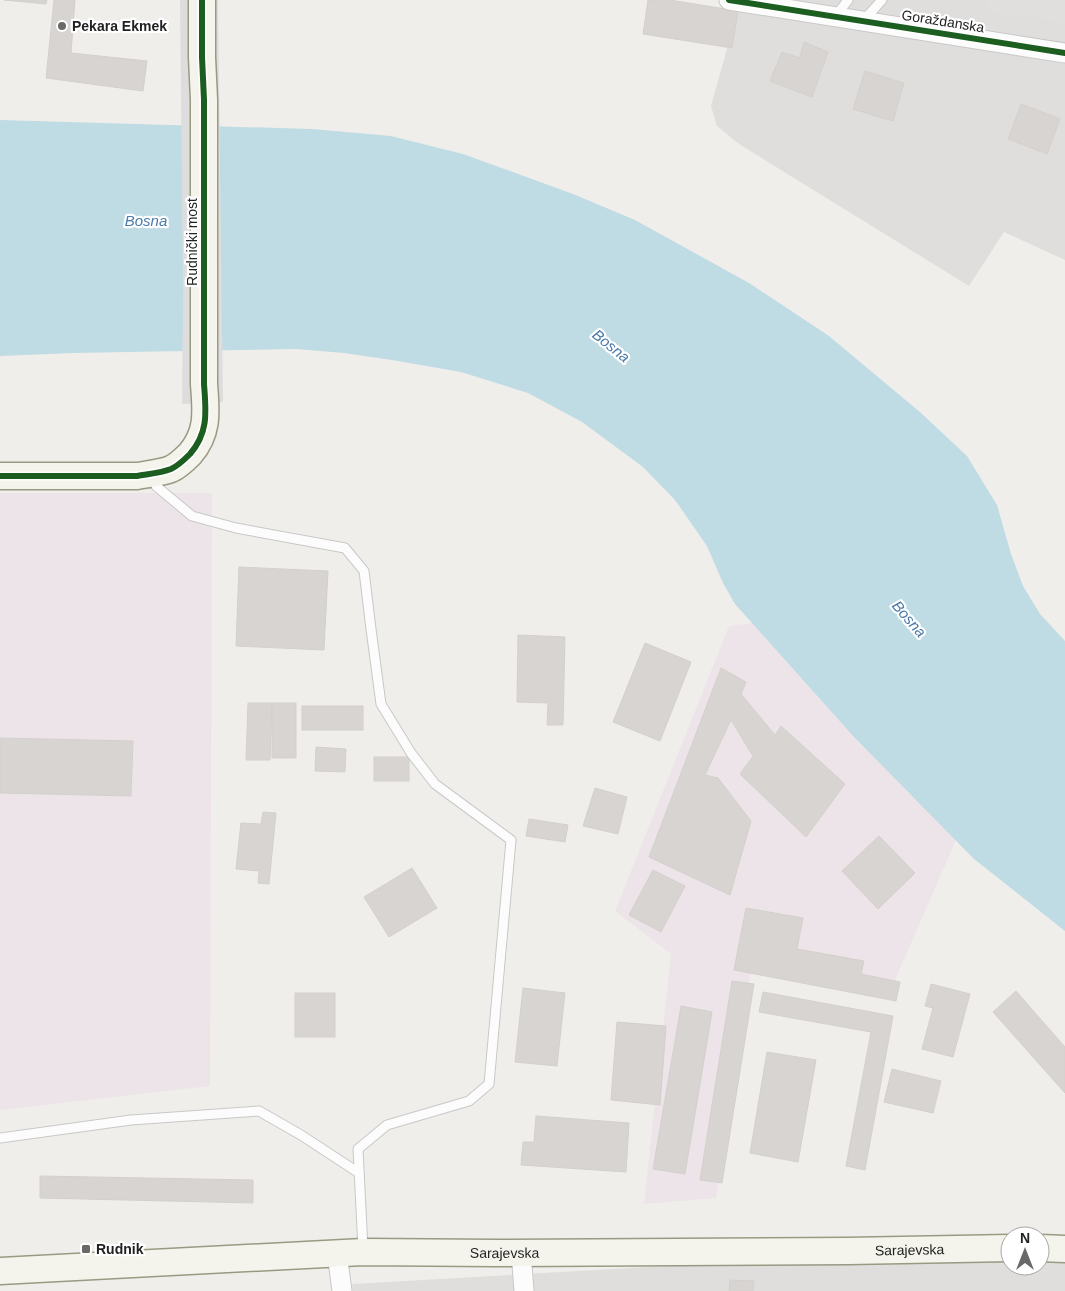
<svg xmlns="http://www.w3.org/2000/svg" width="1065" height="1291" font-family="Arial,sans-serif">
<style>
.residential{fill:#dfdedc}
.industrial{fill:#ede4e9}
.parking{fill:#e0dfde}
.water{fill:#bfdbe3}
.pier{fill:#dedddd}
.building{fill:#d7d4d2;stroke:#d3d0cc}
.lines{fill:none;stroke-linecap:round;stroke-linejoin:round}
.lane-casing{stroke:#c9c8c7;stroke-width:11}
.street-casing{stroke:#c9c8c7;stroke-width:21}
.secondary-casing{stroke:#999a82;stroke-width:29}
.lane{stroke:#fdfcfc;stroke-width:9}
.street{stroke:#fdfcfc;stroke-width:19}
.secondary{stroke:#f4f4ed;stroke-width:26}
.cycleway-casing{stroke:#fff;stroke-width:9}
.cycleway{stroke:#1b5e20;stroke-width:6}
.poi-dot{fill:#6a6968;stroke:#fff;stroke-width:2}
.labels{text-anchor:middle;stroke-width:4.5;stroke-linejoin:round;paint-order:stroke}
.street-label{font-size:14px;fill:#222;stroke:#fff}
.poi-label{font-size:14px;font-weight:bold;fill:#222;stroke:#fff;text-anchor:start}
.water-label{font-size:15px;font-style:italic;fill:#4a7aab;stroke:#fff}
</style>
<rect width="100%" height="100%" fill="#f0eeeb"/>
<!-- residential -->
<g class="residential">
<path d="M740 0H1065V260L1004 232 969 286 739 144 717 126 711 106 739 6Z"/>
<path d="M962 1249 1010 1255V1266H1040V1258L1065 1261V1291H353L352 1284Z"/>
</g>
<!-- industrial -->
<g class="industrial">
<path d="M0 493H212L210 1086 0 1110Z"/>
<path d="M752 623 854 737 956 840 888 996 751 971 716 1198 644 1204 671 954 615 911 729 626Z"/>
</g>
<!-- parking -->
<path class="parking" d="M987 0H1065V23L985 11Z"/>
<!-- water -->
<path class="water" d="M0 120 312 129 391 136 463 154 573 194 635 220 749 283 829 336 921 413 967 456 997 505 1011 554 1023 586 1040 614 1065 641V931L974 859 854 737 735 604 723 583 707 546 675 500 643 467 582 422 528 393 461 372 392 360 344 353 296 349 73 353 0 356Z"/>
<!-- pier -->
<path class="pier" d="M180 0H218L223 402 182 404 183 290Z"/>
<!-- building -->
<g class="building">
<path d="M4 0H47L46 4Z"/>
<path d="M54 0H75L71 53 147 61 143 91 46 78Z"/>
<path d="M648 0H670L738 11 732 48 643 34Z"/>
<path d="M804 42 828 52 812 97 770 81 782 52 800 58Z"/>
<path d="M865 71 904 83 893 121 853 109Z"/>
<path d="M1021 104 1060 119 1047 154 1008 139Z"/>
<path d="M239 567 328 571 324 650 236 646Z"/>
<path d="M518 635 565 637 563 725H547L548 703 517 702Z"/>
<path d="M645 643 691 662 660 741 613 722Z"/>
<path d="M721 668 746 682 741 694 775 735 781 726 845 784 806 837 740 774 753 756 731 720 705 775 718 778 751 821 730 895 649 857Z"/>
<path d="M248 703H272L270 760H246Z"/>
<rect x="272" y="703" width="24" height="55"/>
<rect x="302" y="706" width="61" height="24"/>
<path d="M0 738 133 741 131 796 0 793Z"/>
<path d="M316 747 346 749 345 772 315 771Z"/>
<rect x="374" y="757" width="35" height="24"/>
<path d="M595 788 627 797 618 834 583 826Z"/>
<path d="M263 812 276 813 269 884 258 883 259 871 236 869 241 823 261 824Z"/>
<path d="M529 819 568 825 565 842 526 836Z"/>
<path d="M879 836 915 873 878 909 842 871Z"/>
<path d="M412 868 437 908 389 937 364 897Z"/>
<path d="M653 870 685 886 661 932 629 915Z"/>
<path d="M746 908 803 918 797 949 864 961 861 974 900 982 896 1001 734 970Z"/>
<path d="M732 981 754 984 722 1183 700 1180Z"/>
<path d="M931 984 970 994 953 1057 922 1049 933 1008 925 1006Z"/>
<path d="M523 988 565 993 557 1066 515 1062Z"/>
<path d="M1016 991 1065 1047V1093L993 1012Z"/>
<path d="M763 992 893 1016 865 1170 846 1166 871 1032 759 1012Z"/>
<rect x="295" y="993" width="40" height="44"/>
<path d="M681 1006 712 1012 685 1174 653 1169Z"/>
<path d="M617 1022 666 1026 660 1105 611 1100Z"/>
<path d="M767 1052 816 1060 798 1162 750 1153Z"/>
<path d="M892 1069 941 1081 933 1113 884 1102Z"/>
<path d="M536 1116 629 1123 626 1172 521 1165 523 1142H534Z"/>
<path d="M40 1176 253 1180V1203L40 1198Z"/>
<path d="M730 1280 754 1281 753 1291H729Z"/>
</g>
<g class="lines">
<defs>
<g id="lane">
<path d="M835 17 848 0"/>
<path d="M863 21 882 0"/>
<path d="M155 474 156 486 192 516 236 528 345 548 364 571 371 629 381 704 411 753 435 784 511 840 489 1084 469 1101 387 1125 358 1149 363 1249"/>
<path d="M0 1138 131 1120 259 1111 301 1135 359 1173"/>
</g>
<g id="street">
<path d="M729 0 1065 53"/>
<path d="M521 1252 524 1291"/>
<path d="M337 1253 342 1291"/>
</g>
<g id="secondary">
<path d="M0 476H137C148 474 161 473 171 469 178 466 185 459 190 454 209 432 206 411 204 384V100L202 57V0"/>
<path d="M1040 1248 1065 1249"/>
<path id="s1" d="M0 1271 363 1252 496 1253 848 1251 1010 1248"/>
</g>
</defs>
<!-- lane casing -->
<use href="#lane" class="lane-casing"/>
<!-- street casing -->
<use href="#street" class="street-casing"/>
<!-- secondary casing -->
<use href="#secondary" class="secondary-casing"/>
<!-- lane -->
<use href="#lane" class="lane"/>
<!-- street -->
<use href="#street" class="street"/>
<!-- secondary -->
<use href="#secondary" class="secondary"/>
<defs>
<g id="cycleway">
<path d="M729 0 1065 53"/>
<path d="M0 476H137C148 474 161 473 171 469 178 466 185 459 190 454 209 432 206 411 204 384V100L202 57V0"/>
</g>
</defs>
<!-- cycleway casing -->
<use href="#cycleway" class="cycleway-casing"/>
<!-- cycleway -->
<use href="#cycleway" class="cycleway"/>
</g>
<!-- markers -->
<g class="poi-dot">
<circle cx="62" cy="26" r="5"/>
<rect x="81" y="1244" width="10" height="10" rx="2.5"/>
</g>
<g class="labels">
<!-- street labels -->
<g class="street-label">
<text transform="translate(943 21) rotate(9)" y="5">Goraždanska</text>
<text transform="translate(192 242) rotate(-90)" y="5">Rudnički most</text>
<text dy="5" stroke="none"><textPath href="#s1" startOffset="910">Sarajevska</textPath></text>
<text dy="5" stroke="none"><textPath href="#s1" startOffset="505">Sarajevska</textPath></text>
</g>
<!-- poi labels -->
<g class="poi-label">
<text x="72" y="31">Pekara Ekmek</text>
<text x="96" y="1254">Rudnik</text>
</g>
<!-- water labels -->
<g class="water-label">
<text x="146" y="226">Bosna</text>
<text transform="translate(611 346) rotate(39)" y="5">Bosna</text>
<text transform="translate(909 619) rotate(49)" y="5">Bosna</text>
</g>
</g>
<!-- north arrow -->
<g transform="translate(1025 1251)"><circle r="24" fill="#ffffff" stroke="#a7a7a7"/>
<path d="M0-4L9 19L0 12L-9 19Z" fill="#6a6968"/>
<text y="-8" font-size="14" font-weight="bold" text-anchor="middle" fill="#222222">N</text>
</g>
</svg>
